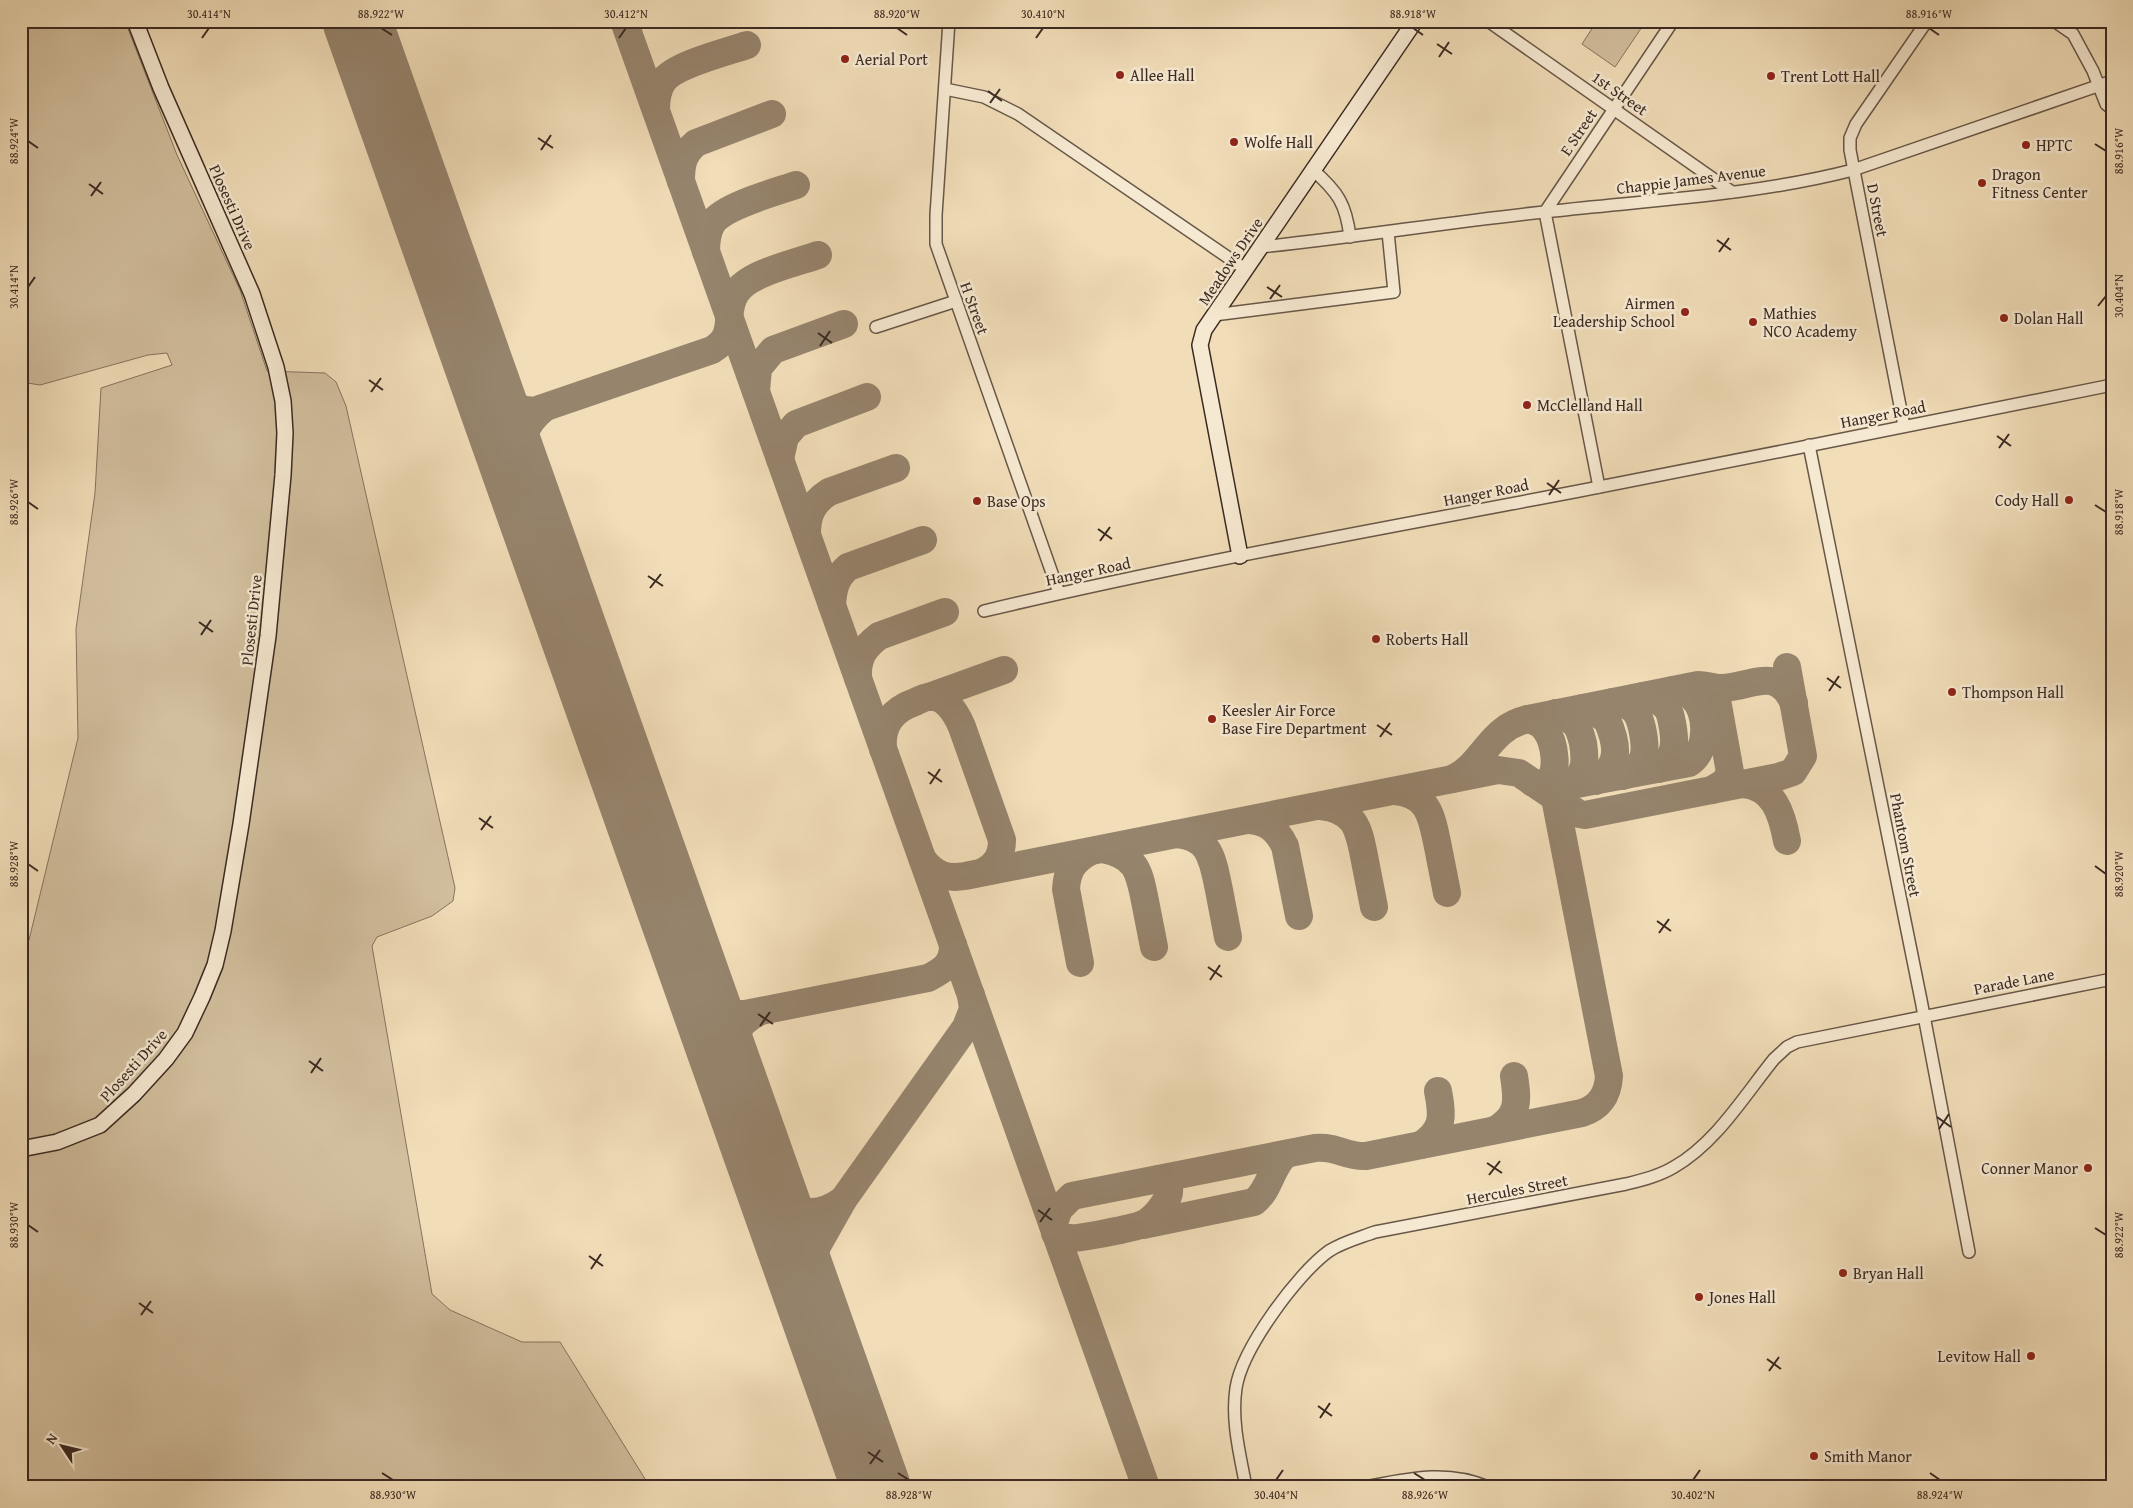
<svg xmlns="http://www.w3.org/2000/svg" width="2133" height="1508" font-family="'Gentium Book Plus',serif">
<style>
.green{fill:#d2bf9e;stroke:#867460}
.lines{fill:none;stroke-linecap:round;stroke-linejoin:round}
.taxiway{stroke:#96846d;stroke-width:28}
.runway{stroke:#96846d;stroke-width:69}
.street-casing{stroke:#685748;stroke-width:14}
.secondary-casing{stroke:#3b2a22;stroke-width:18}
.street{stroke:#f6e9d1;stroke-width:11}
.secondary{stroke:#f6e9d1;stroke-width:15}
.ticks{fill:none;stroke:#3b2a22;stroke-width:2}
.poi-dot{fill:#8f2418;stroke:#f6e9d1;stroke-width:2}
.labels{text-anchor:middle;stroke-width:5;stroke-linejoin:round;paint-order:stroke}
.poi-label{font-size:16px;fill:#3b2a22;stroke:#f6e9d1;text-anchor:start}
.street-label{font-size:16px;fill:#3b2a22;stroke:#f6e9d1}
.neatline{fill:none;stroke:#3b2a22;stroke-width:2}
.ticks-label{font-size:12px;text-anchor:middle;fill:#3b2a22}
</style>
<rect width="100%" height="100%" fill="#f1ddb8"/>
<filter id="stains"><feTurbulence type="fractalNoise" baseFrequency=".004" numOctaves="4"/><feColorMatrix values="0 0 0 0 .2 0 0 0 0 .09 0 0 0 0 .02 0 0 0 .5 -.17"/></filter>
<radialGradient id="worn" r=".72"><stop offset=".6" stop-color="#630" stop-opacity="0"/><stop offset="1" stop-color="#630" stop-opacity=".3"/></radialGradient>
<!-- green -->
<g class="green">
<path d="M21 21H125L177 155 240 290 267 371 325 373 336 382 346 406 455 888 453 901 432 916 377 937 372 946 432 1294 450 1310 522 1342H560L650 1487H21V954L29 940 78 738 76 629 95 493 101 388 172 365 167 353 148 355 40 385 21 382Z"/>
<path d="M1597 21H1646L1615 67 1582 44Z"/>
</g>
<g class="lines">
<!-- taxiway -->
<g class="taxiway">
<path d="M624 21 1146 1487"/>
<path d="M656 110C656 99 657 89 664 80 677 64 727 52 747 45"/>
<path d="M681 181C681 164 683 154 696 143L772 114"/>
<path d="M706 252C706 241 707 231 713 222 726 205 776 192 796 185"/>
<path d="M487 389C499 405 515 409 534 411L712 350C739 334 722 314 736 293 748 273 796 263 818 255"/>
<path d="M756 391 758 368 773 350 844 324"/>
<path d="M780 459 785 437 796 424 867 397"/>
<path d="M516 469C518 445 524 424 543 409"/>
<path d="M807 534C807 515 812 503 829 492L896 468"/>
<path d="M832 605C833 590 835 578 848 567L923 540"/>
<path d="M858 678C857 659 863 648 879 636L945 612"/>
<path d="M1643 696C1651 698 1659 700 1665 706 1670 711 1671 717 1672 723 1676 743 1676 756 1659 769"/>
<path d="M929 697 1004 670"/>
<path d="M1613 702C1618 703 1623 703 1628 706 1637 710 1640 719 1642 728 1647 751 1647 767 1622 776"/>
<path d="M1582 708 1593 710 1607 720C1618 745 1621 766 1595 781"/>
<path d="M1556 713C1564 716 1570 718 1576 725 1580 730 1581 736 1583 743 1586 762 1586 776 1567 786"/>
<path d="M1528 719C1535 721 1541 723 1545 729 1555 742 1560 774 1546 784L1533 783"/>
<path d="M883 749C881 725 892 710 915 702 919 700 925 697 929 697 946 695 957 715 962 727L1002 840C1002 856 996 865 983 872"/>
<path d="M1452 779C1484 765 1488 728 1528 719L1698 685C1706 685 1713 688 1721 688 1752 688 1775 664 1794 703"/>
<path d="M1742 784C1774 786 1782 814 1787 841"/>
<path d="M1540 787H1561L1689 763C1709 750 1709 711 1691 696 1686 691 1680 690 1673 690"/>
<path d="M1712 790 1725 782 1730 772 1717 700"/>
<path d="M1394 791C1429 793 1432 818 1438 847 1441 862 1444 878 1447 893"/>
<path d="M1321 806C1357 810 1359 831 1365 861 1368 876 1371 892 1374 907"/>
<path d="M1249 820C1267 821 1277 830 1285 846L1299 916"/>
<path d="M1176 834C1211 836 1213 862 1219 890 1222 906 1225 921 1228 937"/>
<path d="M1103 849C1136 856 1139 870 1145 901 1148 916 1151 931 1154 947"/>
<path d="M923 860C935 875 946 879 965 876L1498 770 1519 773 1579 814 1585 815 1778 777 1793 772 1803 756 1787 667"/>
<path d="M1080 963 1066 889C1067 871 1073 861 1089 852"/>
<path d="M704 997C716 1016 724 1014 745 1014L928 978C944 970 953 964 953 945"/>
<path d="M727 1063C731 1041 736 1023 757 1013"/>
<path d="M1495 1130C1519 1116 1518 1102 1514 1076"/>
<path d="M1421 1145C1444 1130 1443 1116 1438 1091"/>
<path d="M768 1185C794 1211 810 1223 843 1200L966 1027 973 1009 971 995"/>
<path d="M1053 1225 1059 1209 1072 1196 1315 1148C1338 1146 1345 1157 1366 1156L1582 1113C1600 1107 1608 1094 1609 1076L1555 798"/>
<path d="M1143 1225 1254 1202C1270 1190 1271 1166 1286 1154"/>
<path d="M1055 1233C1060 1236 1065 1238 1070 1238 1079 1239 1134 1228 1143 1224 1153 1220 1171 1200 1169 1188L1159 1179"/>
<path d="M808 1299 811 1270 817 1246 843 1200"/>
</g>
<!-- runway -->
<path class="runway" d="M357 21 876 1487"/>
<defs>
<g id="street">
<path d="M949 21 936 215V244L1059 593"/>
<path d="M1488 21 1732 192"/>
<path d="M2054 21 2073 34 2093 71 2106 104 2112 109"/>
<path d="M945 89 984 97 1018 114 1245 269"/>
<path d="M1313 170C1338 192 1346 204 1350 237"/>
<path d="M1260 247C1358 237 1455 221 1553 211 1653 200 1756 195 1853 170L2112 81"/>
<path d="M1214 315 1394 292 1388 232"/>
<path d="M876 327 956 301"/>
<path d="M1904 426 1850 150V138L1856 124 1927 21"/>
<path d="M1809 445 1921 1000 1969 1252"/>
<path d="M1599 487 1545 212 1673 21"/>
<path d="M984 611C1181 564 1380 529 1579 491 1757 457 1934 420 2112 385"/>
<path d="M1246 1487C1240 1455 1231 1421 1236 1388 1242 1349 1297 1274 1329 1251 1343 1242 1359 1238 1375 1232L1626 1184C1642 1180 1659 1176 1674 1167 1716 1143 1744 1096 1774 1059L1787 1047 1797 1042 2112 979"/>
<path d="M1365 1487C1407 1479 1447 1469 1488 1487"/>
</g>
<g id="secondary">
<path d="M1240 556 1200 345 1204 330 1415 21"/>
<path d="M21 1149 57 1142 100 1125 134 1094 166 1059 185 1033 202 997 215 965 223 931 241 824 268 636 283 475 285 433 283 401 276 367 252 294 161 88 135 21"/>
</g>
</defs>
<!-- street casing -->
<use href="#street" class="street-casing"/>
<!-- secondary casing -->
<use href="#secondary" class="secondary-casing"/>
<!-- street -->
<use href="#street" class="street"/>
<!-- secondary -->
<use href="#secondary" class="secondary"/>
</g>
<!-- ticks -->
<path class="ticks" d="M381 28 392 35M897 28 907 35M1413 28 1423 35M1929 28 1939 35M202 38 209 28M619 38 626 28M1036 38 1043 28M1437 44 1452 54M1439 57 1449 42M988 91 1002 101M990 103 1000 89M538 138 553 148M28 141 38 148M2095 144 2106 151M541 150 551 135M89 184 103 194M91 196 101 182M1717 240 1731 250M1719 252 1729 238M28 287 35 277M1267 287 1282 297M1270 299 1280 285M2098 306 2106 296M818 333 832 343M820 346 830 331M369 380 383 390M371 392 381 378M1997 436 2011 446M1999 448 2009 434M1547 483 1561 493M1549 495 1559 480M28 502 38 509M2095 505 2106 512M1098 529 1112 539M1100 541 1110 527M648 576 663 586M650 588 661 574M199 622 213 632M201 635 211 620M1827 678 1841 688M1829 691 1839 676M1377 725 1392 735M1380 737 1390 723M928 772 942 782M930 784 940 769M479 818 493 828M481 830 491 816M28 864 38 871M2095 866 2106 874M1657 921 1671 931M1659 933 1669 919M1208 967 1222 977M1210 980 1220 965M758 1014 773 1024M760 1026 770 1012M309 1061 323 1071M311 1073 321 1058M1937 1117 1951 1127M1939 1129 1949 1114M1487 1163 1502 1173M1489 1175 1500 1161M1038 1210 1052 1220M1040 1222 1050 1208M28 1225 38 1232M2095 1228 2106 1235M589 1256 603 1266M591 1269 601 1254M139 1303 153 1313M141 1315 151 1301M1767 1359 1781 1369M1769 1371 1779 1357M1318 1406 1332 1416M1320 1418 1330 1403M868 1452 883 1462M870 1464 880 1450M382 1473 393 1480M898 1473 909 1480M1414 1473 1425 1480M1930 1473 1940 1480M1276 1480 1283 1470M1693 1480 1700 1470"/>
<!-- markers -->
<g class="poi-dot">
<circle cx="845" cy="59" r="5"/>
<circle cx="1120" cy="75" r="5"/>
<circle cx="1771" cy="76" r="5"/>
<circle cx="1234" cy="142" r="5"/>
<circle cx="2026" cy="145" r="5"/>
<circle cx="1982" cy="183" r="5"/>
<circle cx="1685" cy="312" r="5"/>
<circle cx="2004" cy="318" r="5"/>
<circle cx="1753" cy="322" r="5"/>
<circle cx="1527" cy="405" r="5"/>
<circle cx="2069" cy="500" r="5"/>
<circle cx="977" cy="501" r="5"/>
<circle cx="1376" cy="639" r="5"/>
<circle cx="1952" cy="692" r="5"/>
<circle cx="1212" cy="719" r="5"/>
<circle cx="2088" cy="1168" r="5"/>
<circle cx="1843" cy="1273" r="5"/>
<circle cx="1699" cy="1297" r="5"/>
<circle cx="2031" cy="1356" r="5"/>
<circle cx="1814" cy="1456" r="5"/>
</g>
<g class="labels">
<!-- poi labels -->
<g class="poi-label">
<text x="855" y="65">Aerial Port</text>
<text x="1130" y="81">Allee Hall</text>
<text x="1781" y="82">Trent Lott Hall</text>
<text x="1244" y="148">Wolfe Hall</text>
<text x="2036" y="151">HPTC</text>
<text x="1992" y="180">Dragon<tspan x="1992" dy="18">Fitness Center</tspan></text>
<text x="1675" y="309" text-anchor="end">Airmen<tspan x="1675" dy="18">Leadership School</tspan></text>
<text x="1763" y="319">Mathies<tspan x="1763" dy="18">NCO Academy</tspan></text>
<text x="2014" y="324">Dolan Hall</text>
<text x="1537" y="411">McClelland Hall</text>
<text x="2059" y="506" text-anchor="end">Cody Hall</text>
<text x="987" y="507">Base Ops</text>
<text x="1386" y="645">Roberts Hall</text>
<text x="1962" y="698">Thompson Hall</text>
<text x="1222" y="716">Keesler Air Force<tspan x="1222" dy="18">Base Fire Department</tspan></text>
<text x="2078" y="1174" text-anchor="end">Conner Manor</text>
<text x="1853" y="1279">Bryan Hall</text>
<text x="1709" y="1303">Jones Hall</text>
<text x="2021" y="1362" text-anchor="end">Levitow Hall</text>
<text x="1824" y="1462">Smith Manor</text>
</g>
<!-- street labels -->
<g class="street-label">
<text transform="translate(1620 93) rotate(35)" y="6">1st Street</text>
<text transform="translate(1578 132) rotate(-56)" y="6">E Street</text>
<text transform="translate(1691 179) rotate(-7)" y="6">Chappie James Avenue</text>
<text transform="translate(233 207) rotate(66)" y="6">Plosesti Drive</text>
<text transform="translate(1878 210) rotate(79)" y="6">D Street</text>
<text transform="translate(1230 261) rotate(-56)" y="6">Meadows Drive</text>
<text transform="translate(975 308) rotate(70)" y="6">H Street</text>
<text transform="translate(1883 414) rotate(-11)" y="6">Hanger Road</text>
<text transform="translate(1486 492) rotate(-11)" y="6">Hanger Road</text>
<text transform="translate(1088 571) rotate(-12)" y="6">Hanger Road</text>
<text transform="translate(251 620) rotate(-84)" y="6">Plosesti Drive</text>
<text transform="translate(1906 845) rotate(79)" y="6">Phantom Street</text>
<text transform="translate(2014 981) rotate(-11)" y="6">Parade Lane</text>
<text transform="translate(133 1065) rotate(-48)" y="6">Plosesti Drive</text>
<text transform="translate(1517 1189) rotate(-11)" y="6">Hercules Street</text>
</g>
</g>
<!-- margin -->
<rect width="2133" height="1508" fill="none" stroke="#f1ddb8" stroke-width="55"/>
<!-- north arrow -->
<g transform="translate(62 1446) rotate(305)" stroke="#f6e9d1" stroke-width="4" paint-order="stroke">
<path d="M0-4L9 19L0 12L-9 19Z" fill="#3b2a22"/>
<text y="-8" font-size="14" font-weight="bold" text-anchor="middle" fill="#3b2a22">N</text>
</g>
<rect x="28" y="28" width="2078" height="1452" class="neatline"/>
<g class="ticks-label">
<text x="209" y="18">30.414°N</text>
<text x="381" y="18">88.922°W</text>
<text x="626" y="18">30.412°N</text>
<text x="897" y="18">88.920°W</text>
<text x="1043" y="18">30.410°N</text>
<text x="1413" y="18">88.918°W</text>
<text x="1929" y="18">88.916°W</text>
<text transform="translate(14 141) rotate(-90)" y="4">88.924°W</text>
<text transform="translate(2119 151) rotate(-90)" y="4">88.916°W</text>
<text transform="translate(14 287) rotate(-90)" y="4">30.414°N</text>
<text transform="translate(2119 296) rotate(-90)" y="4">30.404°N</text>
<text transform="translate(14 502) rotate(-90)" y="4">88.926°W</text>
<text transform="translate(2119 512) rotate(-90)" y="4">88.918°W</text>
<text transform="translate(14 864) rotate(-90)" y="4">88.928°W</text>
<text transform="translate(2119 874) rotate(-90)" y="4">88.920°W</text>
<text transform="translate(14 1225) rotate(-90)" y="4">88.930°W</text>
<text transform="translate(2119 1235) rotate(-90)" y="4">88.922°W</text>
<text x="393" y="1499">88.930°W</text>
<text x="909" y="1499">88.928°W</text>
<text x="1276" y="1499">30.404°N</text>
<text x="1425" y="1499">88.926°W</text>
<text x="1693" y="1499">30.402°N</text>
<text x="1940" y="1499">88.924°W</text>
</g>
<rect width="100%" height="100%" filter="url(#stains)"/>
<rect width="100%" height="100%" fill="url(#worn)"/>
</svg>
